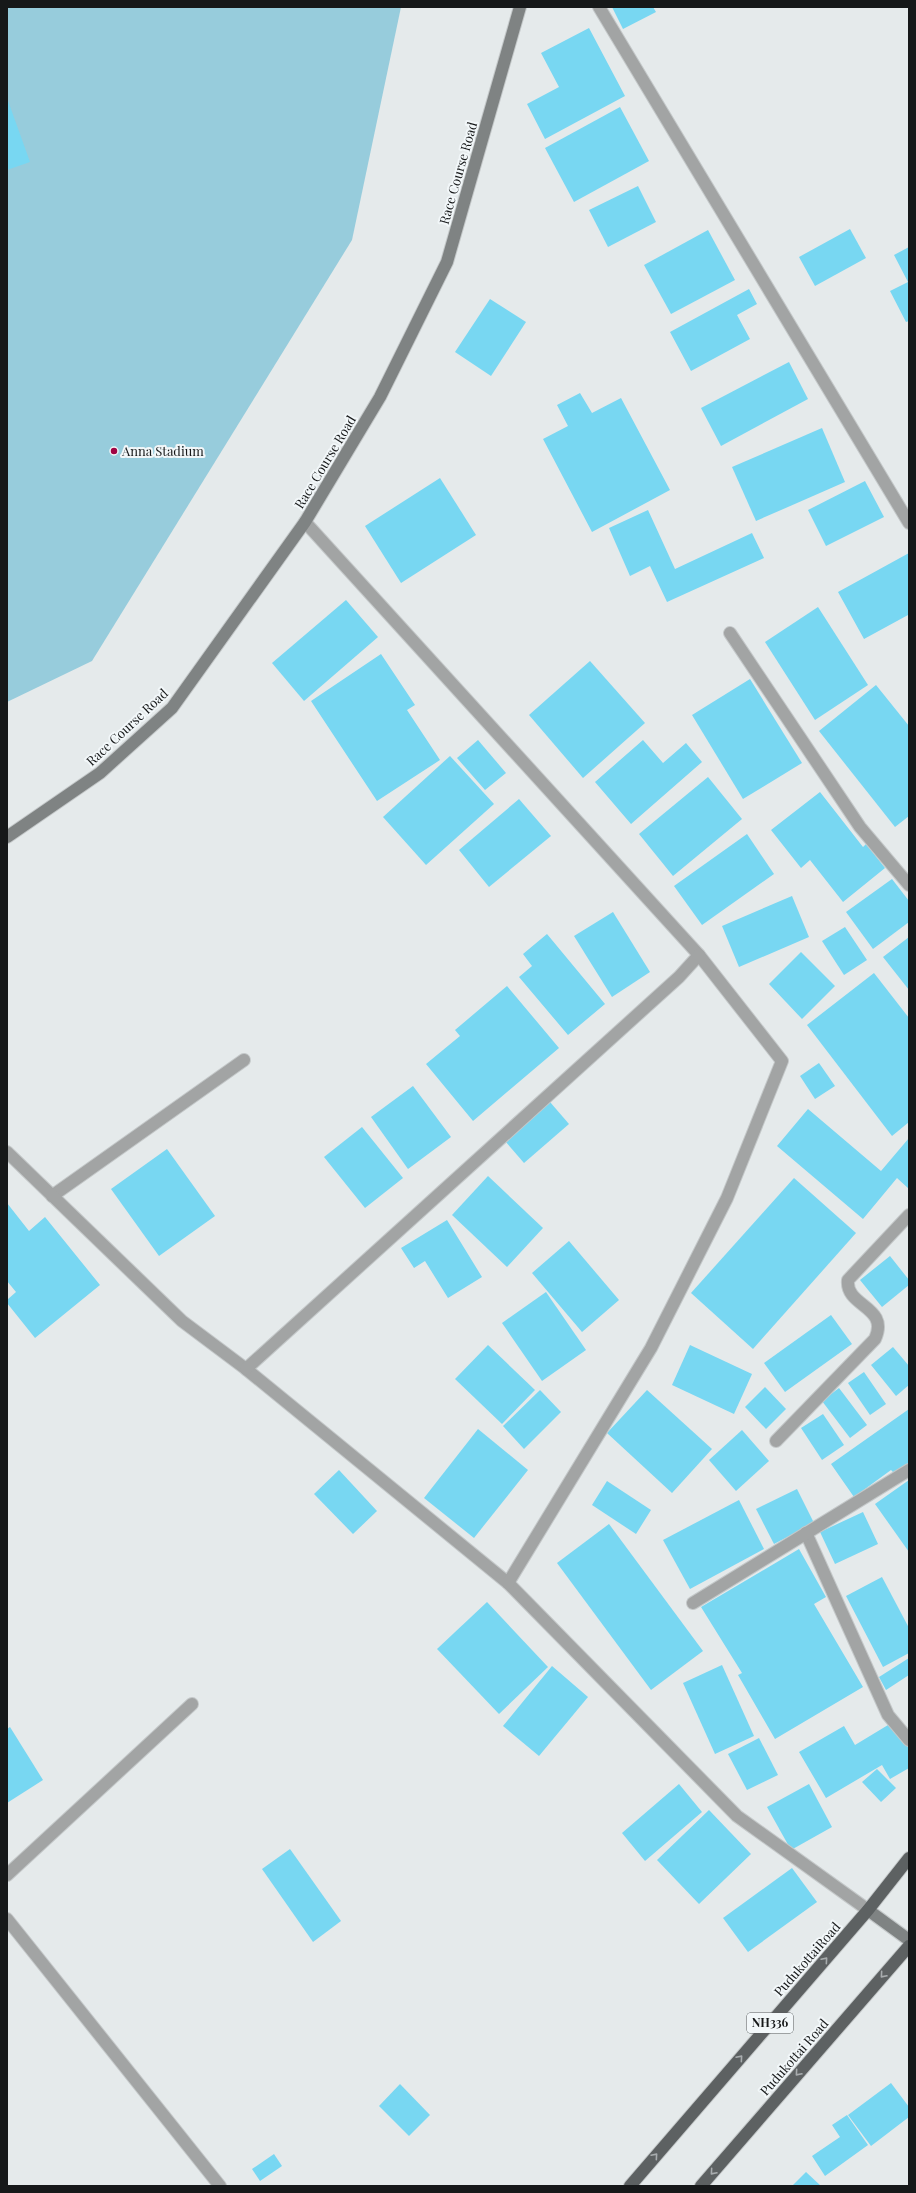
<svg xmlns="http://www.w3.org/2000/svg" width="916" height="2193" font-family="'Playfair Display',serif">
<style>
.green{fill:#97ccdc}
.building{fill:#78d7f2}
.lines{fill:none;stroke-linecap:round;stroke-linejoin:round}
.service-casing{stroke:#c4c8c9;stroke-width:14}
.minor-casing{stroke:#c4c8c9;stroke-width:14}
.secondary-casing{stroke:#c4c8c9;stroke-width:14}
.trunk-casing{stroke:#c4c8c9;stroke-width:14}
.service{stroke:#a2a4a4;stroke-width:12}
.minor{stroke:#a2a4a4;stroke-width:12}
.secondary{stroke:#7f8383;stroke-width:12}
.trunk{stroke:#5d6162;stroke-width:12}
.oneway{stroke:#a8acae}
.poi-dot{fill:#a00343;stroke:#f2f7f9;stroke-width:1.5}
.labels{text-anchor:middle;stroke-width:4;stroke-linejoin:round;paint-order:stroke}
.shield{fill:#f2f7f9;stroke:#585b5c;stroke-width:1}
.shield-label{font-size:12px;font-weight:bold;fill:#161819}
.street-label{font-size:13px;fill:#161819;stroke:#f2f7f9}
.poi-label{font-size:13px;fill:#161819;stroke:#f2f7f9;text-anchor:start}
</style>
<rect width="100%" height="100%" fill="#e5eaeb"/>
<!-- green -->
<path class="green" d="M7 7H401L352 240 92 661 7 702Z"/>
<!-- building -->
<g class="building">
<path d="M612 7H653L656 12 623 29Z"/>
<path d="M589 28 625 96 545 139 527 104 559 87 541 53Z"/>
<path d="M7 98 30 162 7 170Z"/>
<path d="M620 107 649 161 574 202 545 148Z"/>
<path d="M638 186 656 222 608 247 589 210Z"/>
<path d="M850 229 866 258 815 286 799 257Z"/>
<path d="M708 230 735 280 671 314 644 265Z"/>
<path d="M909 247V321L906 322 890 291 908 282 894 255Z"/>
<path d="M749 289 757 304 737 315 750 339 691 371 670 332Z"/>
<path d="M490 299 526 322 491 376 455 352Z"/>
<path d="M789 362 808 399 721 446 701 408Z"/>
<path d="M580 393 592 413 621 398 670 490 592 532 543 439 568 426 557 405Z"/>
<path d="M822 428 845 482 756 521 732 467Z"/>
<path d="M440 478 476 535 401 583 365 526Z"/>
<path d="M865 481 884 517 826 546 808 510Z"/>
<path d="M648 510 675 569 752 533 764 558 667 602 650 566 630 576 609 528Z"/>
<path d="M909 553V617L908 615 864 639 838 592Z"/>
<path d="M346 600 378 637 304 701 272 663Z"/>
<path d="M818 607 868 685 815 720 765 642Z"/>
<path d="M381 654 415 705 407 710 440 760 377 801 311 701Z"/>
<path d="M590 661 645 723 583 778 529 715Z"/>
<path d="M750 679 802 763 743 799 692 715Z"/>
<path d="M876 685 909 726V816L895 827 819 731Z"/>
<path d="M478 740 506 773 485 790 457 758Z"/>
<path d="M643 740 663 763 686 743 702 762 631 824 595 782Z"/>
<path d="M450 756 494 804 426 865 383 817Z"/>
<path d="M708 777 742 819 673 876 639 834Z"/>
<path d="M820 792 863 847 866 844 885 868 843 902 810 860 801 868 771 830Z"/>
<path d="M519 799 551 836 489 887 459 850Z"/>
<path d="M747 834 774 874 702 925 674 886Z"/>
<path d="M892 879 909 901V922L873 949 846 912Z"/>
<path d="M792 896 809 937 739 967 722 926Z"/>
<path d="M613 912 650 972 612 997 574 936Z"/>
<path d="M845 927 867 960 844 975 822 941Z"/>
<path d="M547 934 605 1004 568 1035 519 977 532 966 523 954Z"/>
<path d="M909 937V990L883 957Z"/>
<path d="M801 952 835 986 802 1019 769 984Z"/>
<path d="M874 973 909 1018V1122L892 1136 807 1025Z"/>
<path d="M507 986 559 1048 473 1121 426 1064 460 1036 455 1030Z"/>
<path d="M819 1063 835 1086 815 1099 800 1076Z"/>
<path d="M413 1086 451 1137 408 1169 371 1117Z"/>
<path d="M550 1102 569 1124 524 1163 505 1141Z"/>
<path d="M808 1109 881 1171 909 1138V1189L897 1178 863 1219 777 1146Z"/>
<path d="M362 1127 403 1178 365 1208 324 1157Z"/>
<path d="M167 1149 215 1216 159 1256 111 1189Z"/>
<path d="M488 1176 543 1228 507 1267 452 1215Z"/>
<path d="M794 1178 856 1233 753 1349 691 1293Z"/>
<path d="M7 1203 29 1231 45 1217 100 1285 35 1338 7 1303V1300L16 1292 7 1281Z"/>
<path d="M447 1220 482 1277 448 1298 425 1261 414 1268 401 1248Z"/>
<path d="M569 1241 619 1300 582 1332 532 1273Z"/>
<path d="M890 1256 909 1280V1285L882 1307 860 1280Z"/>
<path d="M546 1292 586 1350 542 1381 502 1323Z"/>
<path d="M831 1315 852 1344 785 1392 764 1363Z"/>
<path d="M488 1345 535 1390 502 1424 455 1379Z"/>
<path d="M690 1345 752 1374 734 1414 672 1385Z"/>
<path d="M893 1347 909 1366V1385L896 1396 871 1365Z"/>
<path d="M864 1372 886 1404 870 1415 848 1383Z"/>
<path d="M765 1387 786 1409 766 1429 745 1407Z"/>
<path d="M839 1388 867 1425 850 1438 822 1401Z"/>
<path d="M540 1390 561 1412 524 1449 503 1426Z"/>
<path d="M647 1390 712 1449 672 1493 607 1433Z"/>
<path d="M909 1409V1463L894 1473 891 1470 854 1497 831 1464Z"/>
<path d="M823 1414 844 1445 822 1460 801 1428Z"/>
<path d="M478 1429 528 1470 474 1538 424 1498Z"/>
<path d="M742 1430 769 1461 736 1491 709 1460Z"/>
<path d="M339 1470 377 1511 353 1534 314 1494Z"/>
<path d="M909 1480V1552L875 1504Z"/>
<path d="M607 1481 651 1510 636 1534 592 1505Z"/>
<path d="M797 1489 814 1523 774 1544 756 1509Z"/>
<path d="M739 1500 764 1549 690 1589 663 1540Z"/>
<path d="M863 1512 878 1544 835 1564 820 1532Z"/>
<path d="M609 1524 703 1651 651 1690 557 1563Z"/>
<path d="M799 1549 826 1597 814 1604 863 1687 775 1739 738 1675 742 1673 701 1607Z"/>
<path d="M882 1577 909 1628V1653L883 1667 846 1596Z"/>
<path d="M487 1602 548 1667 499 1714 437 1649Z"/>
<path d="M909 1658V1675L886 1690 879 1677Z"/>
<path d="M722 1665 754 1736 715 1754 683 1683Z"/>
<path d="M552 1666 588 1697 539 1756 503 1726Z"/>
<path d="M893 1722 909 1749V1768L890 1779 882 1765 826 1798 799 1752 844 1726 855 1745Z"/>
<path d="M10 1727 43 1780 7 1803V1729Z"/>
<path d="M759 1738 778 1775 747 1790 728 1754Z"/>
<path d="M877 1769 896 1788 881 1802 862 1782Z"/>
<path d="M679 1784 702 1812 645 1861 622 1833Z"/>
<path d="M809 1784 832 1827 791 1850 767 1807Z"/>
<path d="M709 1810 751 1854 699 1904 657 1860Z"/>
<path d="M290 1849 341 1921 313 1942 262 1869Z"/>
<path d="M792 1868 817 1902 748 1952 723 1918Z"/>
<path d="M891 2083 909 2107V2117L871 2146 848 2115Z"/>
<path d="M400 2084 430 2115 409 2136 379 2106Z"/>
<path d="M847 2115 868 2145 825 2176 812 2156 840 2137 832 2125Z"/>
<path d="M274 2154 282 2166 260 2181 252 2169Z"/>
<path d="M806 2172 821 2186H792Z"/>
</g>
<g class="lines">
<defs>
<path id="service" d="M52 1196 244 1060"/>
<g id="minor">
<path d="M599 7 909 523"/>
<path d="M730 633 860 827 909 885"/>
<path d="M7 1152 182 1321 246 1369 508 1583 737 1816 868 1910"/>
<path d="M246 1369 679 977 699 955 305 522"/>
<path d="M776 1441 875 1339C890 1306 845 1307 848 1280L909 1215"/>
<path d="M806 1533 888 1715 909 1740"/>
<path d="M508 1583 651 1348 727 1198 782 1061 699 955"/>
<path d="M693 1603 909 1470"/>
<path d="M7 1875 192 1704"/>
<path d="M7 1919 220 2186"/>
</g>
<g id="secondary">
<path d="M7 837 100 773 172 708 305 522 380 397 447 262 520 7"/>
<path d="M868 1910 909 1940"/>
</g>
<g id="trunk">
<path d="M630 2186 868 1910 909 1858"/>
<path d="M701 2186 909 1946"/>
</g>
</defs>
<!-- service casing -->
<use href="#service" class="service-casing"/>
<!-- minor casing -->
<use href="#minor" class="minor-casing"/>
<!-- secondary casing -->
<use href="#secondary" class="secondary-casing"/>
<!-- trunk casing -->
<use href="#trunk" class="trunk-casing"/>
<!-- service -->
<use href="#service" class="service"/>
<!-- minor -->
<use href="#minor" class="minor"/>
<!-- secondary -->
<use href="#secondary" class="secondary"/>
<!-- trunk -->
<use href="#trunk" class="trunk"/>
</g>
<!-- one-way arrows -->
<defs><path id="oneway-chevron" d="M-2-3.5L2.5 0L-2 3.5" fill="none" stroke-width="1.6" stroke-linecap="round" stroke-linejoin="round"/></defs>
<g class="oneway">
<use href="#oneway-chevron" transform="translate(825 1960) rotate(-49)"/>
<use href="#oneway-chevron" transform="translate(883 1975) rotate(131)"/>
<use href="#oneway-chevron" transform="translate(740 2058) rotate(-49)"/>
<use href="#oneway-chevron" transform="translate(798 2073) rotate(131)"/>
<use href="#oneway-chevron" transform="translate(655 2156) rotate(-49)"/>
<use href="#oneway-chevron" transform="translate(713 2172) rotate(131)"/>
</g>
<!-- markers -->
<circle class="poi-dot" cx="114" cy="451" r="4"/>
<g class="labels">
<!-- shield labels -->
<rect class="shield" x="747" y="2013" width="46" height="20" rx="3"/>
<g class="shield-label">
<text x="770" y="2027">NH336</text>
</g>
<!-- street labels -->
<g class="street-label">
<text transform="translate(458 173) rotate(-74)" y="5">Race Course Road</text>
<text transform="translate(325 462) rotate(-59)" y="5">Race Course Road</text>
<text transform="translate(127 727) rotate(-43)" y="5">Race Course Road</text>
<text transform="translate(807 1959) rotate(-49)" y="5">PudukottaiRoad</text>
<text transform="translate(794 2057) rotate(-49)" y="5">Pudukottai Road</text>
</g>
<!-- poi labels -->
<g class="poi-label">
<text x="122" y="456">Anna Stadium</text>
</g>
</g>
<!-- border -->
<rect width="916" height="2193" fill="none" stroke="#161819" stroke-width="16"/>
</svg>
